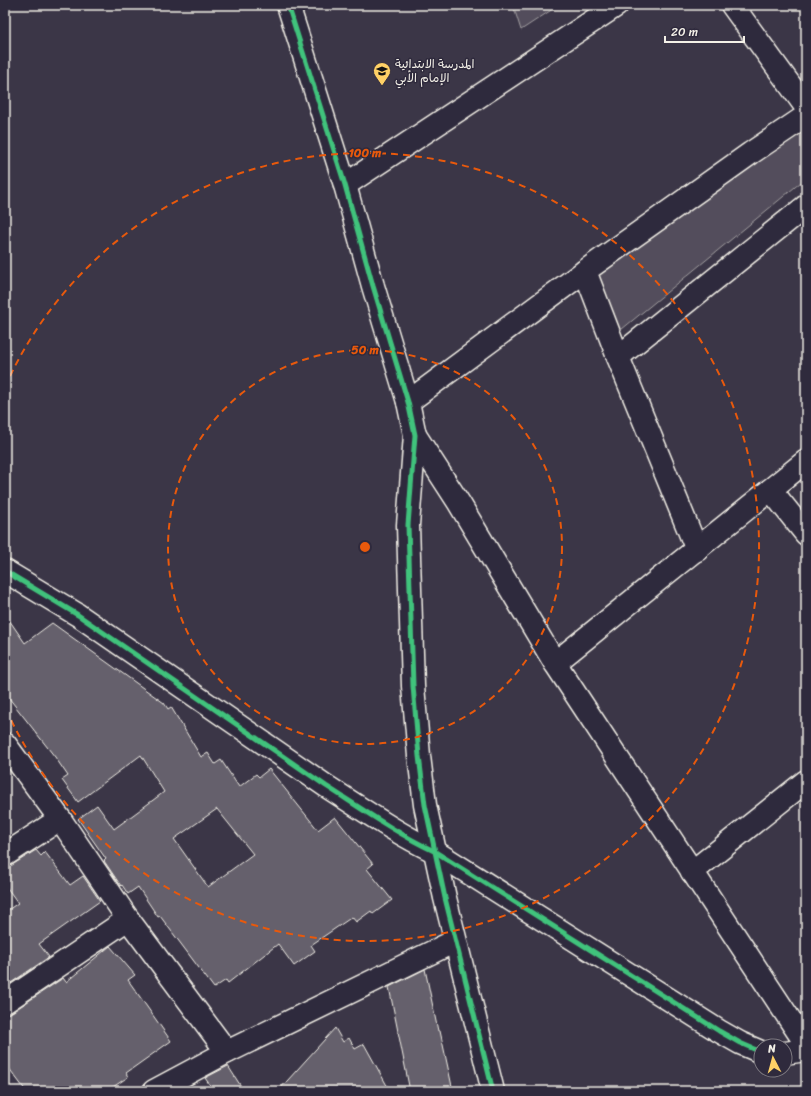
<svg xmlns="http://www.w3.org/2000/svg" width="811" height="1096" font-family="Sriracha,'Playpen Sans Arabic',sans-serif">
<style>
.green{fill:#534e5c;stroke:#a4a0a2}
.building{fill:#65616c;stroke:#f4f1e8;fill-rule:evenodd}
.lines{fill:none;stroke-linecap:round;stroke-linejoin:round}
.street-casing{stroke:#f4f1e8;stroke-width:25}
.street{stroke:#2f2a3d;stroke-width:22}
.cycleway-casing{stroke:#2f2a3d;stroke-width:8}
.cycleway{stroke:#40c37c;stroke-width:5}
.ring{fill:none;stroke:#e8590c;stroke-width:2;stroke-dasharray:7 5}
.labels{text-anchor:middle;stroke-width:3;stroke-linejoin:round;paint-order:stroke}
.poi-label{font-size:12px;fill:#f4f1e8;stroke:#2f2a3d;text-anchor:start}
.centre{fill:#e8590c;stroke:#2f2a3d;stroke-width:2}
.ring-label{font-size:12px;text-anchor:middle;font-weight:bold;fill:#e8590c;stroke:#2f2a3d;stroke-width:3;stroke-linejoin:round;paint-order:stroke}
</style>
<rect width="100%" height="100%" fill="#3b3647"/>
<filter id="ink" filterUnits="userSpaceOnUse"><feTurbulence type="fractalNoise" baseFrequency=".025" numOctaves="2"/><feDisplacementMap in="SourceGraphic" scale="8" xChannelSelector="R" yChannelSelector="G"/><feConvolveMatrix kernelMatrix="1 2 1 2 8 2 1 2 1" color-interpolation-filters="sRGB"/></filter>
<g filter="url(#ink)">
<!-- green -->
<g class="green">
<path d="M513 5H559L521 30Z"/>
<path d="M800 129 806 136V178L616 334 592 274Z"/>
</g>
<!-- building -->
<g class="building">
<path d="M5 614 25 643 52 623 164 703 168 709 171 707 201 757 208 753 215 764 221 760 239 787 256 774 259 777 269 769 318 830 335 817 373 864 367 869 392 900 373 914 371 911 356 922 352 917 311 945 315 951 294 966 278 944 228 983 226 980 214 988 160 916 158 917 138 887 128 894 122 885 121 886 104 861 106 859 78 819 97 805 114 829 164 792 141 755 78 802 62 780 68 776 55 757 5 693ZM217 809 253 854 208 887 174 839Z"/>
<path d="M36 850 41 856 45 852 70 885 83 876 100 901 39 944 49 957 5 987V912L18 903 5 885V867L12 865Z"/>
<path d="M110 946 135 975 128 980 171 1041 126 1073 128 1077 107 1091H26L5 1063V1014L12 1012 63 978 66 982Z"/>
<path d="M425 969 438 1031H440L453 1091H410L389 987Z"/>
<path d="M335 1028 343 1042 349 1038 355 1049 364 1044 390 1091H278Z"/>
<path d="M228 1066 244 1091H214L205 1078Z"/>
</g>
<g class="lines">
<defs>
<g id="street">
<path d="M288 5 345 185 373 286 408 402 415 435 408 525 413 686 419 756 425 805 445 898 493 1091"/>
<path d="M732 5 806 107"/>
<path d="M345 185 617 5"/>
<path d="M585 271 618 357 697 550"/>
<path d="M618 357 806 206"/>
<path d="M408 402 585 271 751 153 806 116"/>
<path d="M415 435 459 503 555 663 806 1044"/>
<path d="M771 490 806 534"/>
<path d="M5 571 78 615 326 786C362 809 396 833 434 851L719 1031 740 1043 761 1052"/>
<path d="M555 663 806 461"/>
<path d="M5 744 60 819 128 919 227 1052"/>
<path d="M5 855 60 819"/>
<path d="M692 872 806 781"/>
<path d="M5 1002 128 919"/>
<path d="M785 1053 806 1050"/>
<path d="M154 1091 227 1052 455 941"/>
</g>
</defs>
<!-- street casing -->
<use href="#street" class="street-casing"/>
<!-- street -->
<use href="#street" class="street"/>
<defs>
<g id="cycleway">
<path d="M288 5 345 185 373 286 408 402 415 435 408 525 413 686 419 756 425 805 445 898 493 1091"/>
<path d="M5 571 78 615 326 786C362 809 396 833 434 851L719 1031 740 1043 761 1052"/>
</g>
</defs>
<!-- cycleway casing -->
<use href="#cycleway" class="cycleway-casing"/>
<!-- cycleway -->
<use href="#cycleway" class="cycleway"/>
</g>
</g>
<!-- distance rings -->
<g class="ring">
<circle cx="365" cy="547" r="197"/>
<path d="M5 387A394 394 0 1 1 5 707"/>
</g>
<!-- icons -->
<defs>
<symbol id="school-pin" viewBox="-11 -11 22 30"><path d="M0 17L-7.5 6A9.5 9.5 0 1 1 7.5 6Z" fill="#ffd166" stroke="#2f2a3d"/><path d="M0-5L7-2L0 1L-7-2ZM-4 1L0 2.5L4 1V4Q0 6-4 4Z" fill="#111"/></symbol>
</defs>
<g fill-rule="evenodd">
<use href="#school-pin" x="372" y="61" width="20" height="27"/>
</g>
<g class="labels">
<!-- poi labels -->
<g class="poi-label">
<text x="395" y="68">المدرسة الابتدائية<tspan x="395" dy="14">الإمام الأبي</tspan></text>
</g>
</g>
<circle cx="365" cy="547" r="6" class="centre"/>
<g class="ring-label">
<text x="365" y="157">100 m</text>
<text x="365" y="354">50 m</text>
</g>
<!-- margin -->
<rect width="811" height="1096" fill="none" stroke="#2f2a3d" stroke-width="20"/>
<rect x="10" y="10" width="791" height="1076" fill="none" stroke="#f4f1e8" stroke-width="1.5" filter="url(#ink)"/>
<!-- north arrow -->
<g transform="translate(773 1058) rotate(354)"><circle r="19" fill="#2f2a3d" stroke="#7e7a81"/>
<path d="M0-3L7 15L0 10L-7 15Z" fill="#ffd166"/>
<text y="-6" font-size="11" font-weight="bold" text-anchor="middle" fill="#f4f1e8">N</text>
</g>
<!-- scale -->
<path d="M665 36v6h79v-6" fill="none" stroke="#f4f1e8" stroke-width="2"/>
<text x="671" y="36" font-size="12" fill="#f4f1e8" stroke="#2f2a3d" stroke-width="3" paint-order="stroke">20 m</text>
</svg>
